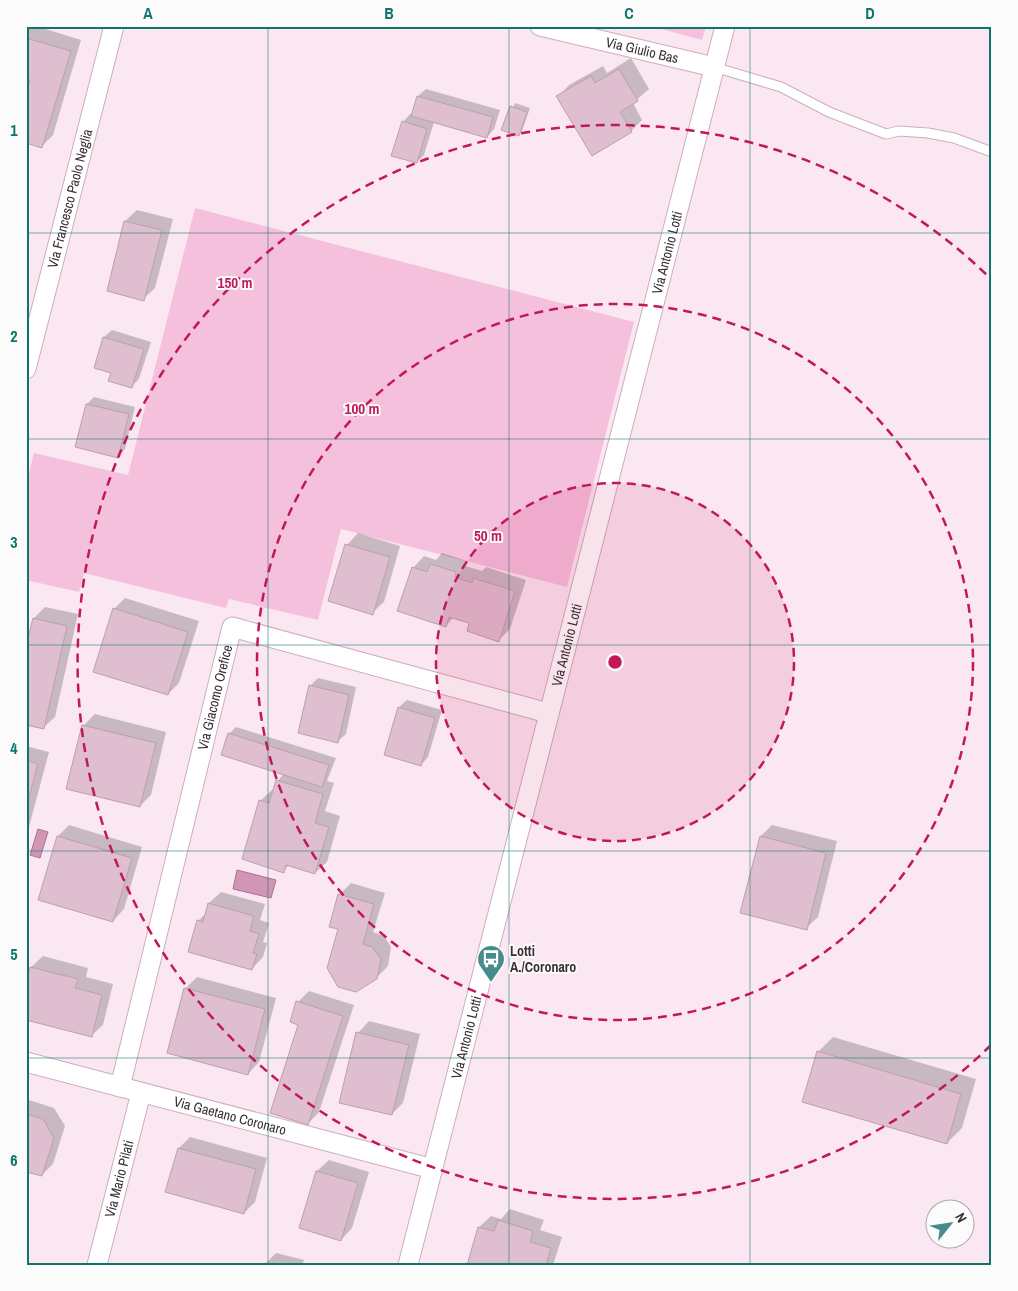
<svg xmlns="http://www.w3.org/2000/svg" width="1018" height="1291" font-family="'Archivo Narrow',sans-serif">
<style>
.green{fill:#f4c0db}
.water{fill:#d195b6;stroke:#a4768f}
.shadow{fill:#0003}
.building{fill:#debecf;stroke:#bd9faf}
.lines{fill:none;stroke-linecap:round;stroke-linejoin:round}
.lane-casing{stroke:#cdaebe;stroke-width:11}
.street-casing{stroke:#cdaebe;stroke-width:21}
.lane{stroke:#fff;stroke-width:9}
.street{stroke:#fff;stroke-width:19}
.grid{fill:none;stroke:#0f766e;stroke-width:1;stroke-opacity:0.55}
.ring{fill:none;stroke:#c2185b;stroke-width:2.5;stroke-dasharray:9 6}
.labels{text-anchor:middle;stroke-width:4;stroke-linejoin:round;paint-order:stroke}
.street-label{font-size:14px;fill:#3a2e35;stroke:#fbfbfb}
.poi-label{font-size:14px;font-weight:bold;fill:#3a2e35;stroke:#fbfbfb;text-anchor:start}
.centre{fill:#c2185b;stroke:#fbfbfb;stroke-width:2.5}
.ring-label{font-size:15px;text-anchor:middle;font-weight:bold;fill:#c2185b;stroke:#fbfbfb;stroke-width:4;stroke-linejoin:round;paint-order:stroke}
.neatline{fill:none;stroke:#0f766e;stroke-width:2}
.grid-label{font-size:16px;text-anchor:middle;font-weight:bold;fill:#0f766e}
</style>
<rect width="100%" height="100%" fill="#fbe7f1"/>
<!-- green -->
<g class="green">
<path d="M650 26H706L702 40Z"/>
<path d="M195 208 634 322 567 587 341 529 318 620 229 599 226 608 84 573 79 592 26 580V485L34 453 128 475Z"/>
</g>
<!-- water -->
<g class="water">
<path d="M38 829 48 832 40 858 30 855Z"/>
<path d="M237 870 276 880 271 898 233 889Z"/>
</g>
<!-- shadow -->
<g class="shadow">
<path d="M26 26H36L81 40 53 135 42 146 31 79 26 77Z"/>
<path d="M631 58 649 89 633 103 642 120 631 131 558 97 569 85 603 66 607 73Z"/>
<path d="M426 89 500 110 494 129 487 137 434 122 424 155 417 162 403 122 410 114 413 115 418 96Z"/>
<path d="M515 103 530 108 522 131 518 135 503 129Z"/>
<path d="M137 210 173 219 155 288 143 299 108 290 125 221Z"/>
<path d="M112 330 151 342 139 379 131 387 113 372 96 367 104 337Z"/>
<path d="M94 397 135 407 125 449 117 457 77 447 87 404Z"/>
<path d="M358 533 400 546 384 602 372 613 347 545Z"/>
<path d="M442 553 467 561 465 566 482 571 486 567 526 580 510 629 499 640 471 622 454 617 446 626 413 568 424 556 436 560Z"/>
<path d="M125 598 199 621 179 683 168 694 114 609Z"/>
<path d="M45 607 78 614 55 717 43 728 34 618Z"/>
<path d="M318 678 356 687 346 734 338 741 310 686Z"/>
<path d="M407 700 442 710 428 757 421 765 399 707Z"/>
<path d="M95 714 166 732 151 795 140 806 83 726Z"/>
<path d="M236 727 336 758 327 781 334 783 325 811 340 816 327 862 315 873 289 865 283 871 260 801 272 790H275L278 780 284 774 229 734Z"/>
<path d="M26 746 49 752 26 838Z"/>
<path d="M69 825 142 847 124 909 113 921 58 836Z"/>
<path d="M772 825 837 841 818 917 806 928 742 912 761 836Z"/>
<path d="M351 883 385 893 373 932 384 936 391 947 388 966 376 978 340 929 330 926 340 894Z"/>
<path d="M221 892 265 904 260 920 269 923 263 942 267 943 263 957 252 969 198 921 207 912 209 903Z"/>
<path d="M43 956 88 968 86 977 113 984 103 1025 91 1036 31 967Z"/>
<path d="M197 977 276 998 259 1062 248 1074 185 989Z"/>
<path d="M309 991 354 1005 319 1112 308 1124 298 1002Z"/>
<path d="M369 1021 420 1034 403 1103 392 1114 358 1033Z"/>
<path d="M833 1037 976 1079 962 1128 947 1143 818 1052Z"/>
<path d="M29 1100 54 1108 65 1126 53 1164 42 1175 26 1170V1103Z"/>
<path d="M190 1137 267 1158 255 1202 244 1213 179 1148Z"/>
<path d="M329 1160 369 1172 352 1228 341 1240 301 1227 317 1171Z"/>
<path d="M510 1209 544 1220 540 1230 562 1237 553 1265H469L479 1227 491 1216 501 1219Z"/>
<path d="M276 1253 304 1260 302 1265H264Z"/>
</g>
<!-- building -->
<g class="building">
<path d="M26 38 71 51 42 148 26 143V91L30 80 26 79Z"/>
<path d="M619 69 638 101 620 112 632 132 592 156 556 96 591 76 595 83Z"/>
<path d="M417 96 493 117 487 138 411 116Z"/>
<path d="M510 106 527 112 519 136 501 130Z"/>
<path d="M402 121 427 129 417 163 391 156Z"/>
<path d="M124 221 162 230 144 301 107 291Z"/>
<path d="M103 337 144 349 132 388 108 381 111 373 94 368Z"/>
<path d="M86 404 129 414 118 458 75 447Z"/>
<path d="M345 544 390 557 373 615 328 601Z"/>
<path d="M430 564 456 572 455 577 472 583 473 578 515 591 499 642 467 631 469 623 449 617 446 627 397 611 412 567 427 572Z"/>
<path d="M113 608 188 632 168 695 93 672Z"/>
<path d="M33 618 67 626 44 729 26 725V646Z"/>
<path d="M309 685 349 695 338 743 298 733Z"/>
<path d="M398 707 435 718 421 766 384 755Z"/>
<path d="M82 725 156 743 140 807 66 789Z"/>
<path d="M228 733 329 765 322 787 221 755Z"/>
<path d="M26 760 38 764 26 808Z"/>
<path d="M276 780 323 794 315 823 329 827 315 874 286 865 284 873 242 859 259 800 269 803Z"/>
<path d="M57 836 132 858 113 922 38 900Z"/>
<path d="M760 836 826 853 807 930 740 913Z"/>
<path d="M338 894 374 904 363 944 372 947 381 959 377 979 356 992 338 987 327 968 338 929 329 927Z"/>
<path d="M208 903 254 916 250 931 259 934 253 953 257 954 252 970 188 952 197 920 203 922Z"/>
<path d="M30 967 78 979 75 988 102 995 92 1037 26 1020V982Z"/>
<path d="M184 988 265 1009 248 1075 167 1053Z"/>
<path d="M296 1001 343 1016 308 1125 270 1113 298 1025 290 1022Z"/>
<path d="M356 1032 409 1045 392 1115 339 1103Z"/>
<path d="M817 1051 961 1094 947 1144 802 1102Z"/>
<path d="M26 1114 43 1119 54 1138 42 1176 26 1172Z"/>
<path d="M178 1148 256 1169 244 1214 165 1192Z"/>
<path d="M316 1171 358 1183 341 1241 299 1228Z"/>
<path d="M498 1220 533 1231 530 1242 551 1248 546 1265H467L478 1227 494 1231Z"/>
</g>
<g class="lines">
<defs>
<path id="lane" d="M714 67 781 87 829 112 886 134 899 131 928 133 954 138 992 152"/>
<g id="street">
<path id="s1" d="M540 26 714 67"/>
<path id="s2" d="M26 369 114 26"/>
<path id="s3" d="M26 1062 433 1169"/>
<path id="s4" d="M120 1087 232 627 548 713"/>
<path id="s5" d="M97 1265 141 1093"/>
<path id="s6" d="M408 1265 725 26"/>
</g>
</defs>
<!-- lane casing -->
<use href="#lane" class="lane-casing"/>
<!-- street casing -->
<use href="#street" class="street-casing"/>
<!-- lane -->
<use href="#lane" class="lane"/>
<!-- street -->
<use href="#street" class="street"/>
</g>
<!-- grid -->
<path class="grid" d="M268 26V1265M509 26V1265M750 26V1265M26 233H992M26 439H992M26 645H992M26 851H992M26 1058H992"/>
<!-- distance rings -->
<circle cx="615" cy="662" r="179" fill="#c2185b" fill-opacity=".12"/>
<g class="ring">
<circle cx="615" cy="662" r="179"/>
<circle cx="615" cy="662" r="358"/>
<path d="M991 1045A537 537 0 1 1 991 279"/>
</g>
<!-- icons -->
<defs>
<symbol id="bus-pin" viewBox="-11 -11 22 30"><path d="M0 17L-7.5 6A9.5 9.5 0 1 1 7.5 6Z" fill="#458d8d" stroke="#fbfbfb"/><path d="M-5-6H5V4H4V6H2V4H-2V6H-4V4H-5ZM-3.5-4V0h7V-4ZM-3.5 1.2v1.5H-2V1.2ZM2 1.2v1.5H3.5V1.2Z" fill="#fff"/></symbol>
</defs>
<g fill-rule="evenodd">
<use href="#bus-pin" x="475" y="943" width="32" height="43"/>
</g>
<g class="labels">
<!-- street labels -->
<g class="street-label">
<text dy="5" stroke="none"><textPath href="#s1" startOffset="105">Via Giulio Bas</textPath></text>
<text dy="5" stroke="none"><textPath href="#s2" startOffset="176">Via Francesco Paolo Neglia</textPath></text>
<text dy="5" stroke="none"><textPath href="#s6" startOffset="1045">Via Antonio Lotti</textPath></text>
<text dy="5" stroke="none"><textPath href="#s6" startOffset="640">Via Antonio Lotti</textPath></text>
<text dy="5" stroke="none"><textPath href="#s4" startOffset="401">Via Giacomo Orefice</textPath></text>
<text dy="5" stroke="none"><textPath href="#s6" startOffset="235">Via Antonio Lotti</textPath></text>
<text dy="5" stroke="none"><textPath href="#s3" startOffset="211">Via Gaetano Coronaro</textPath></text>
<text dy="5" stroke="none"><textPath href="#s5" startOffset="89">Via Mario Pilati</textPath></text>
</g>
<!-- poi labels -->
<g class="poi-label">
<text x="510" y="956">Lotti<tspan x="510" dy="16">A./Coronaro</tspan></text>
</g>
</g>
<circle cx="615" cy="662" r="8" class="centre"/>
<g class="ring-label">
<text x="235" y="288">150 m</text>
<text x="362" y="414">100 m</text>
<text x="488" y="541">50 m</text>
</g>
<!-- border -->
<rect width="1018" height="1291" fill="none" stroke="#fbfbfb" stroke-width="55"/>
<!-- north arrow -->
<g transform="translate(950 1224) rotate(60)"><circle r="24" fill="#fbfbfb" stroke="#aea9ac"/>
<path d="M0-4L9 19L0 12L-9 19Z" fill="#458d8d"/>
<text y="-8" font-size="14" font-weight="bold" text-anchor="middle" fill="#3a2e35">N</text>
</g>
<rect x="28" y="28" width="962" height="1236" class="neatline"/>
<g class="grid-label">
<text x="148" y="19">A</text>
<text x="389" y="19">B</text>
<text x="629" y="19">C</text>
<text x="870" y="19">D</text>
<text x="14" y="136">1</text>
<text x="14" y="342">2</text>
<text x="14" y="548">3</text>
<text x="14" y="754">4</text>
<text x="14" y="960">5</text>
<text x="14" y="1166">6</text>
</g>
</svg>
